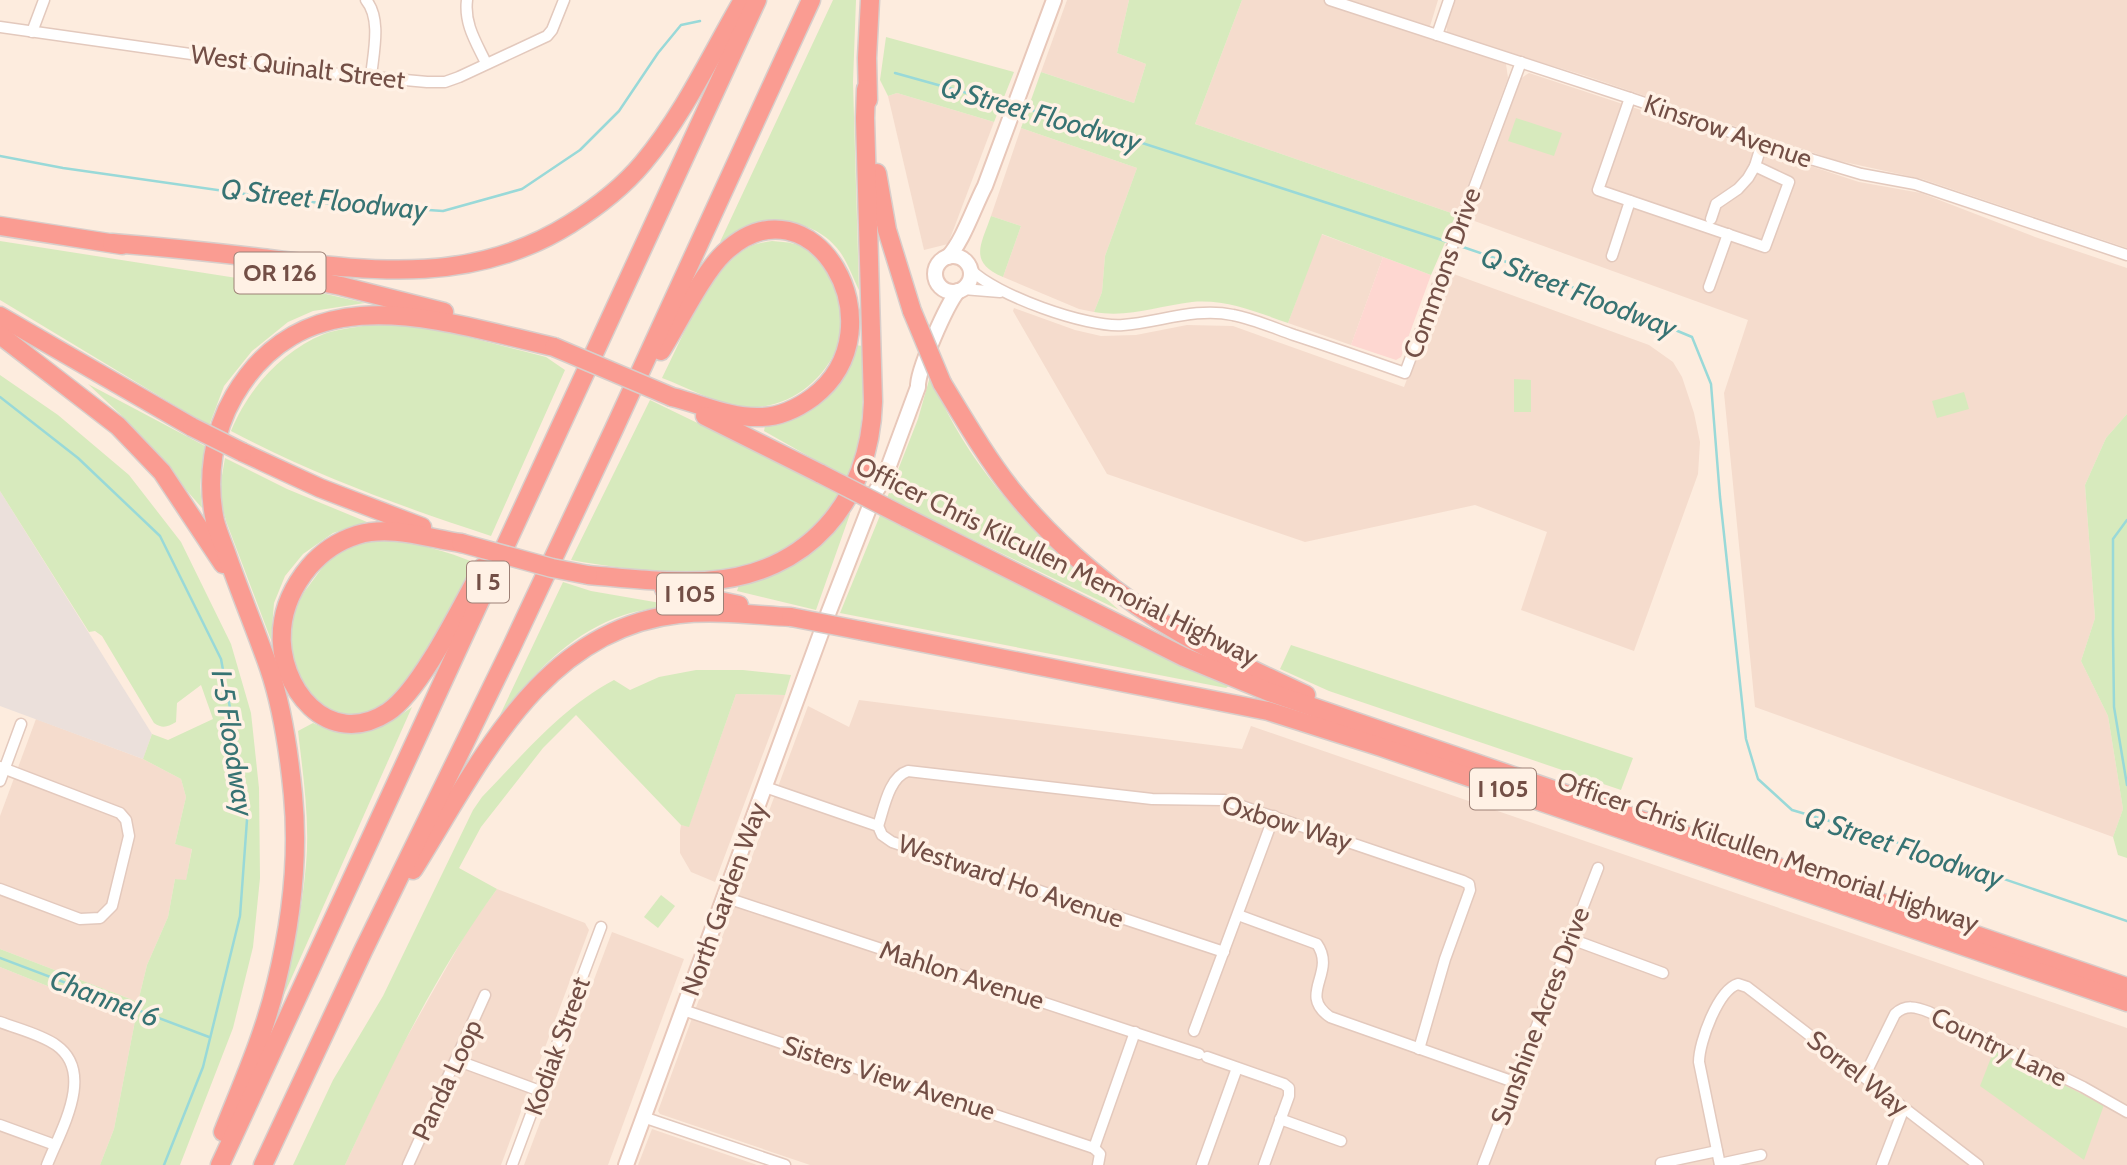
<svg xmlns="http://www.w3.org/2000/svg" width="2127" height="1165" font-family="Cabin,sans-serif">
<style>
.residential{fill:#f5dccd}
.commercial{fill:#fed7d1}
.industrial{fill:#ebe0db}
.green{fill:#d7eabd}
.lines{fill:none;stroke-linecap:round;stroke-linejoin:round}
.stream{stroke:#99d9d8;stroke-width:2.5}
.street-casing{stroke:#e3c9bd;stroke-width:13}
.secondary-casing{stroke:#e8c8ba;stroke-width:18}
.highway-casing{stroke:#d8cecb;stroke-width:21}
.street{stroke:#fff;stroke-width:10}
.secondary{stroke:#fff;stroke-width:14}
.highway{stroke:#fa9c92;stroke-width:18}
.highway-bridge-casing{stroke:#d8cecb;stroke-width:21;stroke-linecap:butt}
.highway-bridge{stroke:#fa9c92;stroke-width:18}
.labels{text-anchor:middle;stroke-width:7;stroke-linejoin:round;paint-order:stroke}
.shield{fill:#fff1e5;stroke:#9d8076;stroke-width:2}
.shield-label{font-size:24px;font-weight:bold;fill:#734f46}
.street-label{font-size:26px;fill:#734f46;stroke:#fff1e5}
.water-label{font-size:28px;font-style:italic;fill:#377373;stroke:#fff1e5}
</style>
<rect width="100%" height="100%" fill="#fdecde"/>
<!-- residential -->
<g class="residential">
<path d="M1067 0H1129L1117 53 1146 64 1134 103 1041 72Z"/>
<path d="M1242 0H1438L1427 36 1506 64 1508 78 1457 215 1195 124Z"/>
<path d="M1454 0H2127V248L1922 179 1835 160 1583 75 1453 36 1447 32 1446 25Z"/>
<path d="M1529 73 1859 182 1921 193 2035 237 2127 268V414L2106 438 2085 485 2095 618 2081 661 2108 716 2123 809 2113 837 1755 707 1724 393 1748 320 1469 219 1520 79Z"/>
<path d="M897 93 994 122 948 244 924 250 888 96Z"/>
<path d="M1021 128 1137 168 1105 256 1102 292 1094 312 1079 309 1003 277 1021 226 991 216Z"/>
<path d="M1321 234 1383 257 1351 345 1288 323Z"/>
<path d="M1448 272 1649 345 1673 362 1682 377 1694 413 1700 442 1698 474 1634 651 1521 610 1547 532 1475 505 1305 542 1107 474 1013 311 1014 308 1075 330 1101 336 1136 335 1187 325 1233 326 1404 387Z"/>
<path d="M736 694 785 695 715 882 691 872 680 853V831L681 825 689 826Z"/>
<path d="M859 700 1242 749 1251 726 2127 1028V1165H810L660 1114 658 1111 691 1021 808 706 849 727Z"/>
<path d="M36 719 143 759 181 779 186 797 175 844 192 848 186 881 175 879 168 917 147 965 138 1002 0 949V816Z"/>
<path d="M497 889 585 923 589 930 501 1165H345L390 1067 470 926Z"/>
<path d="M612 932 684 959 608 1165H524Z"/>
<path d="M0 967 135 1021 114 1129 100 1165H0Z"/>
<path d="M652 1129 757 1165H638Z"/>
</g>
<!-- commercial -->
<path class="commercial" d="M1383 257 1431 275 1401 357 1396 360 1351 345Z"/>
<!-- industrial -->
<path class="industrial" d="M0 491 152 734 143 759 0 706Z"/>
<!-- green -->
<g class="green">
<path d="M833 0H856L853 82 859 290C852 276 846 257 835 246 820 228 788 217 765 222 749 225 734 234 720 242Z"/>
<path d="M1129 0H1242L1195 124 1457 215 1431 275 1322 234 1288 323C1256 312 1226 299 1192 302 1158 306 1129 318 1094 312L1102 292 1105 256 1137 168 1021 128 1041 72 1134 103 1146 64 1117 53Z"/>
<path d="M886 37 1014 72 994 122 897 93 888 96 880 80Z"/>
<path d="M1516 118 1562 133 1554 156 1508 141Z"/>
<path d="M991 216 1021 226 1003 277C968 262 981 245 991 216Z"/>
<path d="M0 241 300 288 365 303 313 311 288 322 252 351 224 386 209 426 0 300Z"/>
<path d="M772 241C787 242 801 243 813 253 836 273 850 315 838 345 823 385 780 414 737 406 711 401 686 387 662 378 683 337 709 267 751 246 758 243 766 242 772 241Z"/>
<path d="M368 325H401L452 333 546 357 565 370 491 536C400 506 316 476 231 431 248 389 282 351 324 334 337 329 354 328 368 325Z"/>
<path d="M855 345 863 346C863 395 865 432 849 479L764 431 765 426C816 413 841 398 855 345Z"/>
<path d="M931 373C936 386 941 400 947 412 988 491 1053 552 1119 610L887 498 918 419Z"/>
<path d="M0 375 58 415 129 475 181 542 231 644 251 713 259 788 260 878 253 947 233 1028 180 1165H100L114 1129 135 1021 0 967V949L138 1002 147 965 168 917 175 879 186 880 192 849 175 844 186 797 181 779 143 759 152 734 168 740 213 719 201 685 177 703 176 722C167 727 163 729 154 723L102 636 95 631 89 632 0 491Z"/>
<path d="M1514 379 1531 380V412H1514Z"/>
<path d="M88 384 205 446 200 485 202 508 120 414Z"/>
<path d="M1964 392 1969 409 1937 418 1932 401Z"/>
<path d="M650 400 842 493C830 508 818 524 803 537 746 588 640 572 571 560Z"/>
<path d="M2127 414V858L2118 855 2113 837 2123 809 2108 716 2081 661 2095 618 2085 485 2106 438Z"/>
<path d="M225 458 287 489 367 522 333 533 303 554 285 576 274 603 271 640 226 521 219 493Z"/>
<path d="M846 512 850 514 816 610 737 591 739 585C792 570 814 557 846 512Z"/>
<path d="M881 513 1146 649 1230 685 1226 688 840 613Z"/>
<path d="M383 539C416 542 445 551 476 563L408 684 373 714 343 717 314 701 291 664V621L302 595 325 564 338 552 356 543Z"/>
<path d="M563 582 591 591 672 605C656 608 639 610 624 615 570 633 535 673 500 715Z"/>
<path d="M1291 645 1633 758 1621 790 1329 691 1280 669Z"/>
<path d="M696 670H743L791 675 785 695 736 694 689 827 681 825 576 715 543 748 481 827 459 868 497 889C435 974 389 1070 345 1165H293L333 1080 383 996 473 810 482 797C524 754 561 708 614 680L630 690 659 677Z"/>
<path d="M412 707 283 997C293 953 302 910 306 865 310 820 303 775 298 731L313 723C356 742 375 734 412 707Z"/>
<path d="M661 895 675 906 658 928 644 917Z"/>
<path d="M1994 1050 2104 1105 2084 1160 1980 1086Z"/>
</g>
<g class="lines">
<!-- stream -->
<g class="stream">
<path d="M895 73 1010 105"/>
<path d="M1020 107 1102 130 1451 243"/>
<path d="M0 156 63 168 295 201 443 211 522 189 580 150 619 111 658 53 681 25 700 21"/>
<path d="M1457 245 1536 272 1692 337 1711 384 1720 497 1746 739 1758 779 1792 810 1860 830 2127 921"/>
<path d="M0 397 78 458 160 536 221 659 248 806 240 916 203 1067 164 1165"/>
<path d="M2127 520 2113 539V634L2114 707 2127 785"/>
<path d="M0 958 209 1037"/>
</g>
<defs>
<g id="street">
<path d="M366 0C382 19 373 54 371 77"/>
<path d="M467 0C464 24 476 42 486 63"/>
<path d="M1330 0 1630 98 1807 158 1861 174 1915 184 2127 255"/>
<path d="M0 27 318 72 427 82H445L459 77 547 36 552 30 564 0"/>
<path d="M32 32 44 0"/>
<path d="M1437 35 1449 0"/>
<path d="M1630 98 1598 190 1765 247 1789 182 1755 166 1762 143"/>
<path d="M1711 219 1716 204 1738 189 1748 178 1755 166"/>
<path d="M1612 256 1630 201"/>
<path d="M970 269C995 295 1087 328 1123 325 1160 322 1196 307 1233 315 1254 319 1274 328 1294 335 1331 347 1368 360 1405 373L1521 62"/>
<path d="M1709 287 1728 234"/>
<path d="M963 289 1000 292"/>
<path d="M0 767 120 813 126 820 129 836 112 906 100 918 80 919 0 889"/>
<path d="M0 781 21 724"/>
<path d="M765 787 878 826 882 835 892 842 1224 952"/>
<path d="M878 826C884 808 889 777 908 771L1152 799 1224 800 1463 881 1469 884 1470 890 1445 959 1419 1049"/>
<path d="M724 897 1199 1054"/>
<path d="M1238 915 1317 944C1337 973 1297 994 1330 1017L1514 1082"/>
<path d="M1571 939 1663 973"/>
<path d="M683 1010 1094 1148"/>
<path d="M0 1022C18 1029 40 1034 56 1045 96 1073 60 1131 47 1165"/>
<path d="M1194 1031 1274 816"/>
<path d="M1207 1057 1284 1084 1289 1088V1096L1264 1165"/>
<path d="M456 1060 540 1091"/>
<path d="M1864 1077 1895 1014C1906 1004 1916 1007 1929 1012L2083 1087 2127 1112"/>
<path d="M643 1117 785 1165"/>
<path d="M1280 1119 1341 1141"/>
<path d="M0 1125 55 1145"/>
<path d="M1094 1148 1135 1032"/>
<path d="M1094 1148 1100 1154 1098 1165"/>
<path d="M1661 1163 1717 1151"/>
<path d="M1720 1164 1761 1155"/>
<path d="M408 1165 485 995"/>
<path d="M512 1165 601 927"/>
<path d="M1202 1165 1237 1068"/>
<path d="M1483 1165 1598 868"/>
<path d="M1720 1165 1699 1062C1699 1042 1718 990 1738 984L1747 987 1978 1165"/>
<path d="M1882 1165 1904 1108"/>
</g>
<g id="secondary">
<circle cx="953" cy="274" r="18"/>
<path d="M948 257C963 241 974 207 985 186L1054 0"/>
<path d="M874 494 884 479 918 387C917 371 947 304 958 291"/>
<path d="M828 614 870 506"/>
<path d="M626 1165 821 633"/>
</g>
<g id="highway">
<path d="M868 100 867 58 870 0"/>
<path d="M877 173 887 230 912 311"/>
<path d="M0 226 122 245"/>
<path d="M112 243C162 247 211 252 261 258 370 271 471 286 570 224 597 207 623 187 643 163 684 114 711 55 743 0"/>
<path d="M250 268 341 286 444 312"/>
<path d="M0 316 192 427"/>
<path d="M0 335 118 426 162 472 223 564"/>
<path d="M661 351C678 324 702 274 724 253 812 170 903 328 813 397 798 408 779 417 760 417 729 418 701 404 672 397"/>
<path d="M942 383C964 419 986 457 1012 490 1057 546 1120 599 1182 634 1222 657 1264 675 1306 695"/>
<path d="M705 416 821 474"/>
<path d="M242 452 320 488 422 527"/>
<path d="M905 517 1184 657 1269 692 2127 987"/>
<path d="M461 543C427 538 391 525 357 535 338 541 321 553 309 567 294 585 284 606 282 629 277 687 328 751 388 712 421 690 462 605 483 567"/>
<path d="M588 575C627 578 666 583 705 581 808 575 870 501 873 402L865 118 866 89"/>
<path d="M664 589 739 605"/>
<path d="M863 631 1268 711 1381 747 2127 1002"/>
<path d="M413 870C479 765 540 629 679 614 716 610 754 615 791 617"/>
<path d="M223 1132C242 1084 264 1035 276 984 291 923 299 858 293 795 289 753 283 709 269 668 256 631 241 595 228 558 224 546 218 533 215 521 206 479 213 432 234 396 307 271 443 322 554 347"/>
<path d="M220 1165 757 0"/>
<path d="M263 1165 363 951 512 646 614 429 811 0"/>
</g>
</defs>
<!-- street casing -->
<use href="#street" class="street-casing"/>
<!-- secondary casing -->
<use href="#secondary" class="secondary-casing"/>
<!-- highway casing -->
<use href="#highway" class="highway-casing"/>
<!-- street -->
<use href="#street" class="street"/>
<!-- secondary -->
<use href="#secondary" class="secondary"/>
<!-- highway -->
<use href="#highway" class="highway"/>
<defs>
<g id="highway-bridge">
<path d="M912 311 942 383"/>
<path d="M554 347 672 397"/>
<path d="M192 427 242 452"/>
<path d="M821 474 905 517"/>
<path d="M461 543 552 568 588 575"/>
<path d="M791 617 863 631"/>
</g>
</defs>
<!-- highway-bridge casing -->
<use href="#highway-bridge" class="highway-bridge-casing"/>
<!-- highway-bridge -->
<use href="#highway-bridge" class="highway-bridge"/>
</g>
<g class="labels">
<!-- shield labels -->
<g class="shield">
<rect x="234.5" y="252.5" width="91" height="41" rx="5"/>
<rect x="467" y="561.5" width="42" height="41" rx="5"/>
<rect x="657" y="573.5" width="66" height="41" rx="5"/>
<rect x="1470" y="768.5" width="66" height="41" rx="5"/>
</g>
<g class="shield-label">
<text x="280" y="281">OR 126</text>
<text x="488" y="590">I 5</text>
<text x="690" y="602">I 105</text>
<text x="1503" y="797">I 105</text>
</g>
<!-- street labels -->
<g class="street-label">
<text transform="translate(298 67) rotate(7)" y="9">West Quinalt Street</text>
<text transform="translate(1728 131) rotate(19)" y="9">Kinsrow Avenue</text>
<text transform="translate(1442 273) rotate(-70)" y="9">Commons Drive</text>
<text transform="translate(1057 561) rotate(26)" y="9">Officer Chris Kilcullen Memorial Highway</text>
<text transform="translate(1287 823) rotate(17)" y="9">Oxbow Way</text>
<text transform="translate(1768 852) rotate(19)" y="9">Officer Chris Kilcullen Memorial Highway</text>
<text transform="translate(1011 881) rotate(19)" y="9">Westward Ho Avenue</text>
<text transform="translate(724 899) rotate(-70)" y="9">North Garden Way</text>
<text transform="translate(962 975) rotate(18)" y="9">Mahlon Avenue</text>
<text transform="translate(1540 1016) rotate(-69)" y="9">Sunshine Acres Drive</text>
<text transform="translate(557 1046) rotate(-70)" y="9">Kodiak Street</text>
<text transform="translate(1999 1047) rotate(26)" y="9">Country Lane</text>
<text transform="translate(1858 1073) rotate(38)" y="9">Sorrel Way</text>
<text transform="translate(889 1078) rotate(18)" y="9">Sisters View Avenue</text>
<text transform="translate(447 1080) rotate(-65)" y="9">Panda Loop</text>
</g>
<!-- water labels -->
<g class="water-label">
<text transform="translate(1041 114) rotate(16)" y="10">Q Street Floodway</text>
<text transform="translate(324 199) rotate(6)" y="10">Q Street Floodway</text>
<text transform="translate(1579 292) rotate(21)" y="10">Q Street Floodway</text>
<text transform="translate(233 743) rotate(81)" y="10">I-5 Floodway</text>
<text transform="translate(1904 847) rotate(18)" y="10">Q Street Floodway</text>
<text transform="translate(105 998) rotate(21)" y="10">Channel 6</text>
</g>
</g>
</svg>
